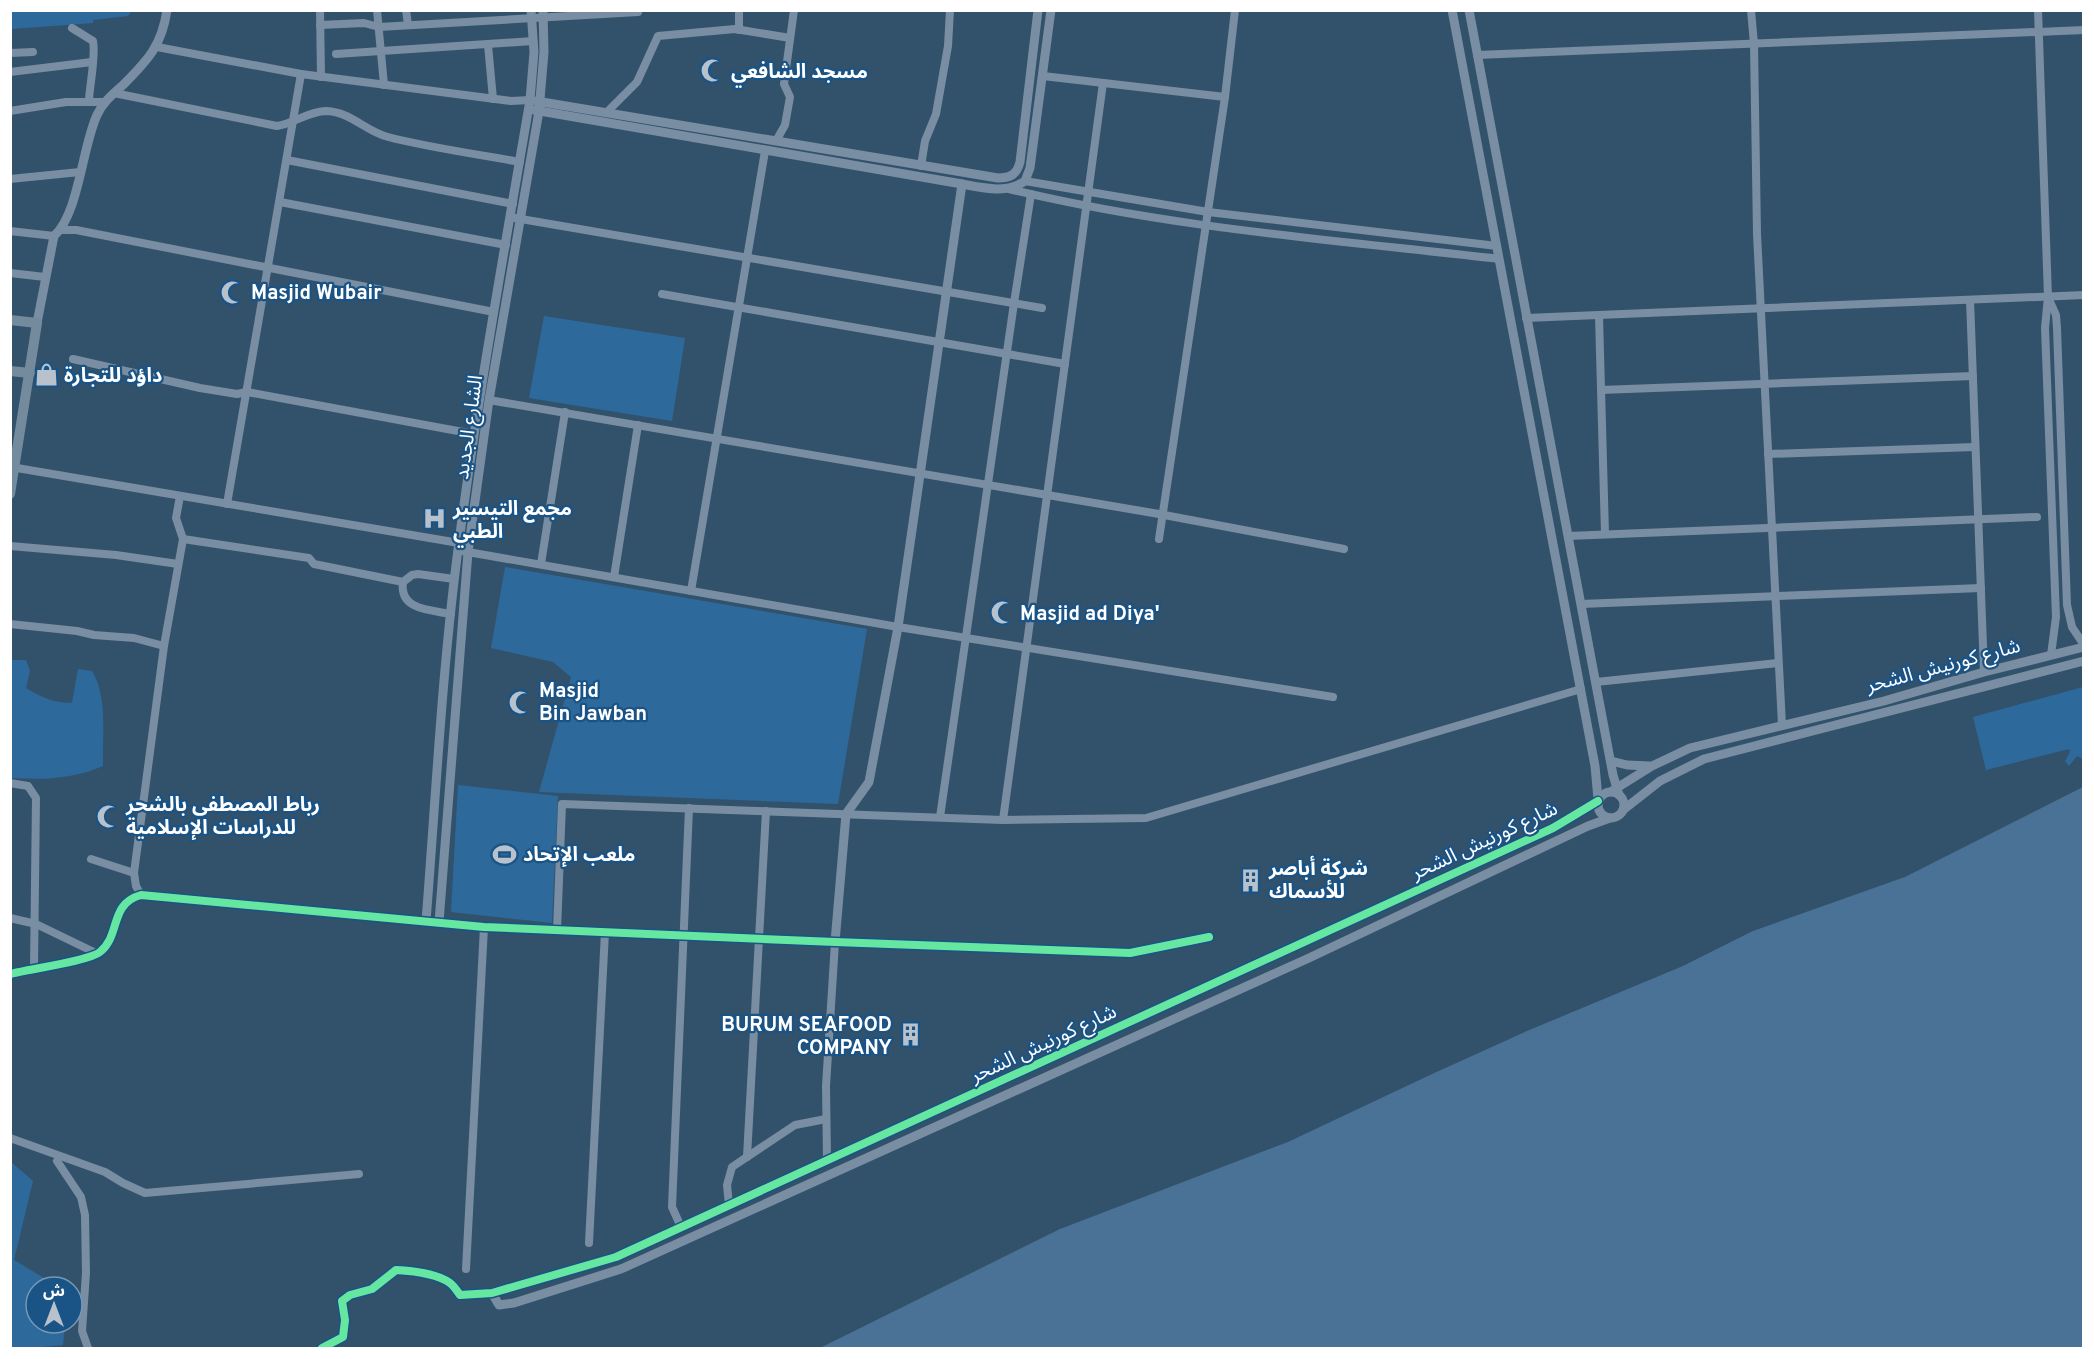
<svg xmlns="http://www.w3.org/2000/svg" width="2094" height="1359" font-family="Overpass,'Noto Sans Arabic',sans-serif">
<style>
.green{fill:#2e699c}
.water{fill:#4a7296}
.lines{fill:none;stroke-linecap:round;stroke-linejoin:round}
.minor{stroke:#798ea2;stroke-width:8}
.tertiary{stroke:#798ea2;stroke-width:9}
.secondary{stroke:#748b9e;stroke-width:10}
.cycleway-casing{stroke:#1a5385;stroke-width:11}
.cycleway{stroke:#66e7a1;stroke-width:8}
.labels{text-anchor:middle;stroke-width:4.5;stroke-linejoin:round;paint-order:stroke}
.poi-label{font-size:20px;font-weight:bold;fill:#fff;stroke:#1a5385;text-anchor:start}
.street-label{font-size:20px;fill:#fff;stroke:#1a5385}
</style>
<rect width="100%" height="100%" fill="#32526c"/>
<!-- green -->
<g class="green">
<path d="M11 11H132L128 16 93 20V23L11 29Z"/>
<path d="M544 316 685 338 672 421 529 398Z"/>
<path d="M505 567 867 629 838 804 539 792 571 677 553 662 491 648Z"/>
<path d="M11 660H26L30 671 26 688C41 697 54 703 72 703L78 669 92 671C108 697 102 736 103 766 74 779 42 780 11 778Z"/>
<path d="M2083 687V759L2077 756 2069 766 2065 761 2070 752 2069 749 1986 770 1973 717Z"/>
<path d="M458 785 558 796 552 923 451 912Z"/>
<path d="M10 1161 33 1181 14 1260 59 1287H36V1323H65L63 1345 31 1348 11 1347Z"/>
</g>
<!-- water -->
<path class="water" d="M2083 787V1348H820L1060 1229 1288 1142 1430 1075 1527 1031 1683 966 1753 931 1905 877Z"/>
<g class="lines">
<!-- minor -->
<g class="minor">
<path d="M320 10 321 77"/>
<path d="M377 10 384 85"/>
<path d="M406 10 408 25"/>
<path d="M739 10V30"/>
<path d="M1751 10 1754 44 1757 234 1782 725"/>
<path d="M2038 10 2048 297 2045 328 2056 617 2051 655"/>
<path d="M320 25 364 23 379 27 638 12"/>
<path d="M72 28 93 41C96 55 90 83 89 100"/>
<path d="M488 45 493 99"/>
<path d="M157 47 301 74 511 101 530 100"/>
<path d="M10 53 33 52"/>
<path d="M336 54 533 41"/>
<path d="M1477 55 2084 30"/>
<path d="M10 72 92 62"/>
<path d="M1043 76 1225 97"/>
<path d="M114 93 277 126C293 124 307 112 325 111 350 111 365 131 388 137 431 148 477 154 520 162"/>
<path d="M10 111 66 102H105"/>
<path d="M607 112 637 82 658 36 735 29 790 38"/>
<path d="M776 141 785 125 790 97 784 84 794 10"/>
<path d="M287 160 513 204"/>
<path d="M921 166 925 141 936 114 948 46 950 10"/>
<path d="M10 179 80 172"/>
<path d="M1025 181 1208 212 1497 246"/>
<path d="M1009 189C1169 228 1336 240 1499 259"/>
<path d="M280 202 506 245"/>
<path d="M515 218 1042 308"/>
<path d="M60 230H76L494 312"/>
<path d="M10 231 54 236"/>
<path d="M10 273 45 277"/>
<path d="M662 294 1065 364"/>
<path d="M2048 297 2056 315 2057 328 2067 605 2072 627 2084 645"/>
<path d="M1970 300 1984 672"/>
<path d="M1599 316 1605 534"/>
<path d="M1526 318 2084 295"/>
<path d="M73 359 200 388 237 394 247 392 474 434"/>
<path d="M1601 390 1973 376"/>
<path d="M489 400 1159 514 1344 549"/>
<path d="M1768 454 1975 447"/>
<path d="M11 467 459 543"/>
<path d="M227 504 301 74"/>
<path d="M1568 536 2037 517"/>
<path d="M183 539 309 558 314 564 403 582 412 575 418 574 454 579"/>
<path d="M1159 539 1225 97 1235 10"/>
<path d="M10 546 116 555 178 564"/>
<path d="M462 551 898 627 1333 697"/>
<path d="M541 564 565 412"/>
<path d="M614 577 638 425"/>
<path d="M403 582C399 610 430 610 451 614"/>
<path d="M691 591 765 151"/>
<path d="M1581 604 1981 588"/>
<path d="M10 624 77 631 94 635 134 638 164 646"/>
<path d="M1596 682 1778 663"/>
<path d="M10 783 28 786 36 798 34 968"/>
<path d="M940 817 1014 303 1031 194"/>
<path d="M1003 820 1103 83"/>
<path d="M91 859 134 873"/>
<path d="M141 895 136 886 134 873 164 646 183 539 176 518 180 496"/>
<path d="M10 918 36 924 98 954"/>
<path d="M557 930 562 804 1003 820 1146 818 1581 689"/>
<path d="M10 1138 105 1172 123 1183 145 1193 359 1174"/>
<path d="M747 1157 766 811"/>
<path d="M827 1159 826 1086 835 942 1130 953 1209 937"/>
<path d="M57 1161 81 1197 85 1215 86 1273 82 1331 88 1348"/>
<path d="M729 1205 727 1185 732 1167 795 1125 826 1119"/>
<path d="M681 1227 672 1207 689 808"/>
<path d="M589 1243 605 932"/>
<path d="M466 1269 484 927"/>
<path d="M322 1348 343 1337 345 1320 342 1301 350 1295 372 1289 396 1270C413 1271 436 1273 450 1283 454 1286 457 1291 460 1295L492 1293"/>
</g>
<!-- tertiary -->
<g class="tertiary">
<path d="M1452 10 1595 766 1598 799"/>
<path d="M1469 10 1613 775 1619 795"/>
<path d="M536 101 998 178C1011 178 1017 174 1020 162L1038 10"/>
<path d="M534 110 962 184C983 188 1006 194 1025 181L1030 168 1051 10"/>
<path d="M37 323 54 236C79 214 82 147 97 115 103 102 113 94 124 84 148 60 162 45 167 10"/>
<path d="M1611 761 1627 765 1650 766"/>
<path d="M1612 791 1652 766 1690 748 1884 701 1984 672 2084 647"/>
<circle cx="1611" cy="805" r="13"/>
<path d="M1598 801 1553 828 616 1257 492 1293 499 1305 514 1303 621 1269 1309 958 1588 826 1610 818"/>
<path d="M1623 810 1660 781 1704 759 2084 661"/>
<path d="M426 921C436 795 442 668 459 542 478 394 505 247 530 100L534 52 531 10"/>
<path d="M439 922 468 552 489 400 539 111 544 52 543 10"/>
<path d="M10 974C29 969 89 961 100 952 121 935 109 904 141 895L484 927 835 942 846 814 869 782 898 627 962 184"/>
</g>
<!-- secondary -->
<g class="secondary">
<path d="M10 320 37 323 10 494"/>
<path d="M10 371 30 373"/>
</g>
<defs>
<g id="cycleway">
<path d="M10 974C29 969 89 961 100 952 121 935 109 904 141 895L484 927 835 942 1130 953 1209 937"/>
<path d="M322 1348 343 1337 345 1320 342 1301 350 1295 372 1289 396 1270C413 1271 436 1273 450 1283 454 1286 457 1291 460 1295L492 1293 616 1257 1553 828 1598 801"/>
</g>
</defs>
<!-- cycleway casing -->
<use href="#cycleway" class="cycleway-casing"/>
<!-- cycleway -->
<use href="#cycleway" class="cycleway"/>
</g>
<!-- icons -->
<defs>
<symbol id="mosque-bare" viewBox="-9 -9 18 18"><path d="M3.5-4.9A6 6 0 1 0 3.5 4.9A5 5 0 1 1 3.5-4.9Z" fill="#b7c2cc" stroke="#1a5385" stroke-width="2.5" paint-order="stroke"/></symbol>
<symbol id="shop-bare" viewBox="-9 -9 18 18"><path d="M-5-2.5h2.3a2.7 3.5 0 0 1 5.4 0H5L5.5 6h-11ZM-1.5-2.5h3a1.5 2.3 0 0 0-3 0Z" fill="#b7c2cc" stroke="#1a5385" stroke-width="2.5" paint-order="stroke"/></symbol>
<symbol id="hospital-bare" viewBox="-9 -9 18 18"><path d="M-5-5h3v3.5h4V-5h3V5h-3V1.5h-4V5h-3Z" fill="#b7c2cc" stroke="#1a5385" stroke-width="2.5" paint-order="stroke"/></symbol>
<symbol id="stadium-bare" viewBox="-9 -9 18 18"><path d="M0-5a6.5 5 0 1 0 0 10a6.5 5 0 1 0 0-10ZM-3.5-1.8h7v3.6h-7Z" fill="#b7c2cc" stroke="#1a5385" stroke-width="2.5" paint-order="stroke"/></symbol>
<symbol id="building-bare" viewBox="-9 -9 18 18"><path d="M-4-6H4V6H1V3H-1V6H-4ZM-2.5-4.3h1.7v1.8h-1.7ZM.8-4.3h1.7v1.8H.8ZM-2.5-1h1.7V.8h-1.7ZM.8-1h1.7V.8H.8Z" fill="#b7c2cc" stroke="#1a5385" stroke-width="2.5" paint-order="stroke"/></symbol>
</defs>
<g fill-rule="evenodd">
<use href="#mosque-bare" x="696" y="54" width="33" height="33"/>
<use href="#mosque-bare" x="216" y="276" width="33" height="33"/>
<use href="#shop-bare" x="30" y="358" width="33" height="33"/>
<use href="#hospital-bare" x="418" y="502" width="33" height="33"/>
<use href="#mosque-bare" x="986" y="596" width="33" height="33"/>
<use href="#mosque-bare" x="504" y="686" width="33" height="33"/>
<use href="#mosque-bare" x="92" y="800" width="33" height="33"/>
<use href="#stadium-bare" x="488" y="838" width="33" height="33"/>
<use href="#building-bare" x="1234" y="864" width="33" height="33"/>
<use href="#building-bare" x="894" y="1018" width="33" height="33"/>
</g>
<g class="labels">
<!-- poi labels -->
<g class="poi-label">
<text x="731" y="78">مسجد الشافعي</text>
<text x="251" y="299">Masjid Wubair</text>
<text x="64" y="382">داؤد للتجارة</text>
<text x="453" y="515">مجمع التيسير<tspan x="453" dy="23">الطبي</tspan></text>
<text x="1020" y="620">Masjid ad Diya'</text>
<text x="539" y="697">Masjid<tspan x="539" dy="23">Bin Jawban</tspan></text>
<text x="126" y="811">رباط المصطفى بالشحر<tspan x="126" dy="23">للدراسات الإسلامية</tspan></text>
<text x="523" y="861">ملعب الإتحاد</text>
<text x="1269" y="875">شركة أباصر<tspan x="1269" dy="23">للأسماك</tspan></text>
<text x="892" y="1031" text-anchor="end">BURUM SEAFOOD<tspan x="892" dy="23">COMPANY</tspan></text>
</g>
<!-- street labels -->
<g class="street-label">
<text transform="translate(468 427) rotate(-82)" y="7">الشارع الجديد</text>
<text transform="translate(1943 665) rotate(-15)" y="7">شارع كورنيش الشحر</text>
<text transform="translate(1484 840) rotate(-25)" y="7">شارع كورنيش الشحر</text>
<text transform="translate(1043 1043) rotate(-25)" y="7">شارع كورنيش الشحر</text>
</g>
</g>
<!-- border -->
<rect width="2094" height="1359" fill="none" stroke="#ffffff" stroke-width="24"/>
<!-- north arrow -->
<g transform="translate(54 1305)"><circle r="28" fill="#1a5385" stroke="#7698b6" stroke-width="1.5"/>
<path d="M0-4.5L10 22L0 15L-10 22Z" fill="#b7c2cc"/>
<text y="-9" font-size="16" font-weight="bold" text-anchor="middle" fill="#ffffff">ش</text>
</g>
</svg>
